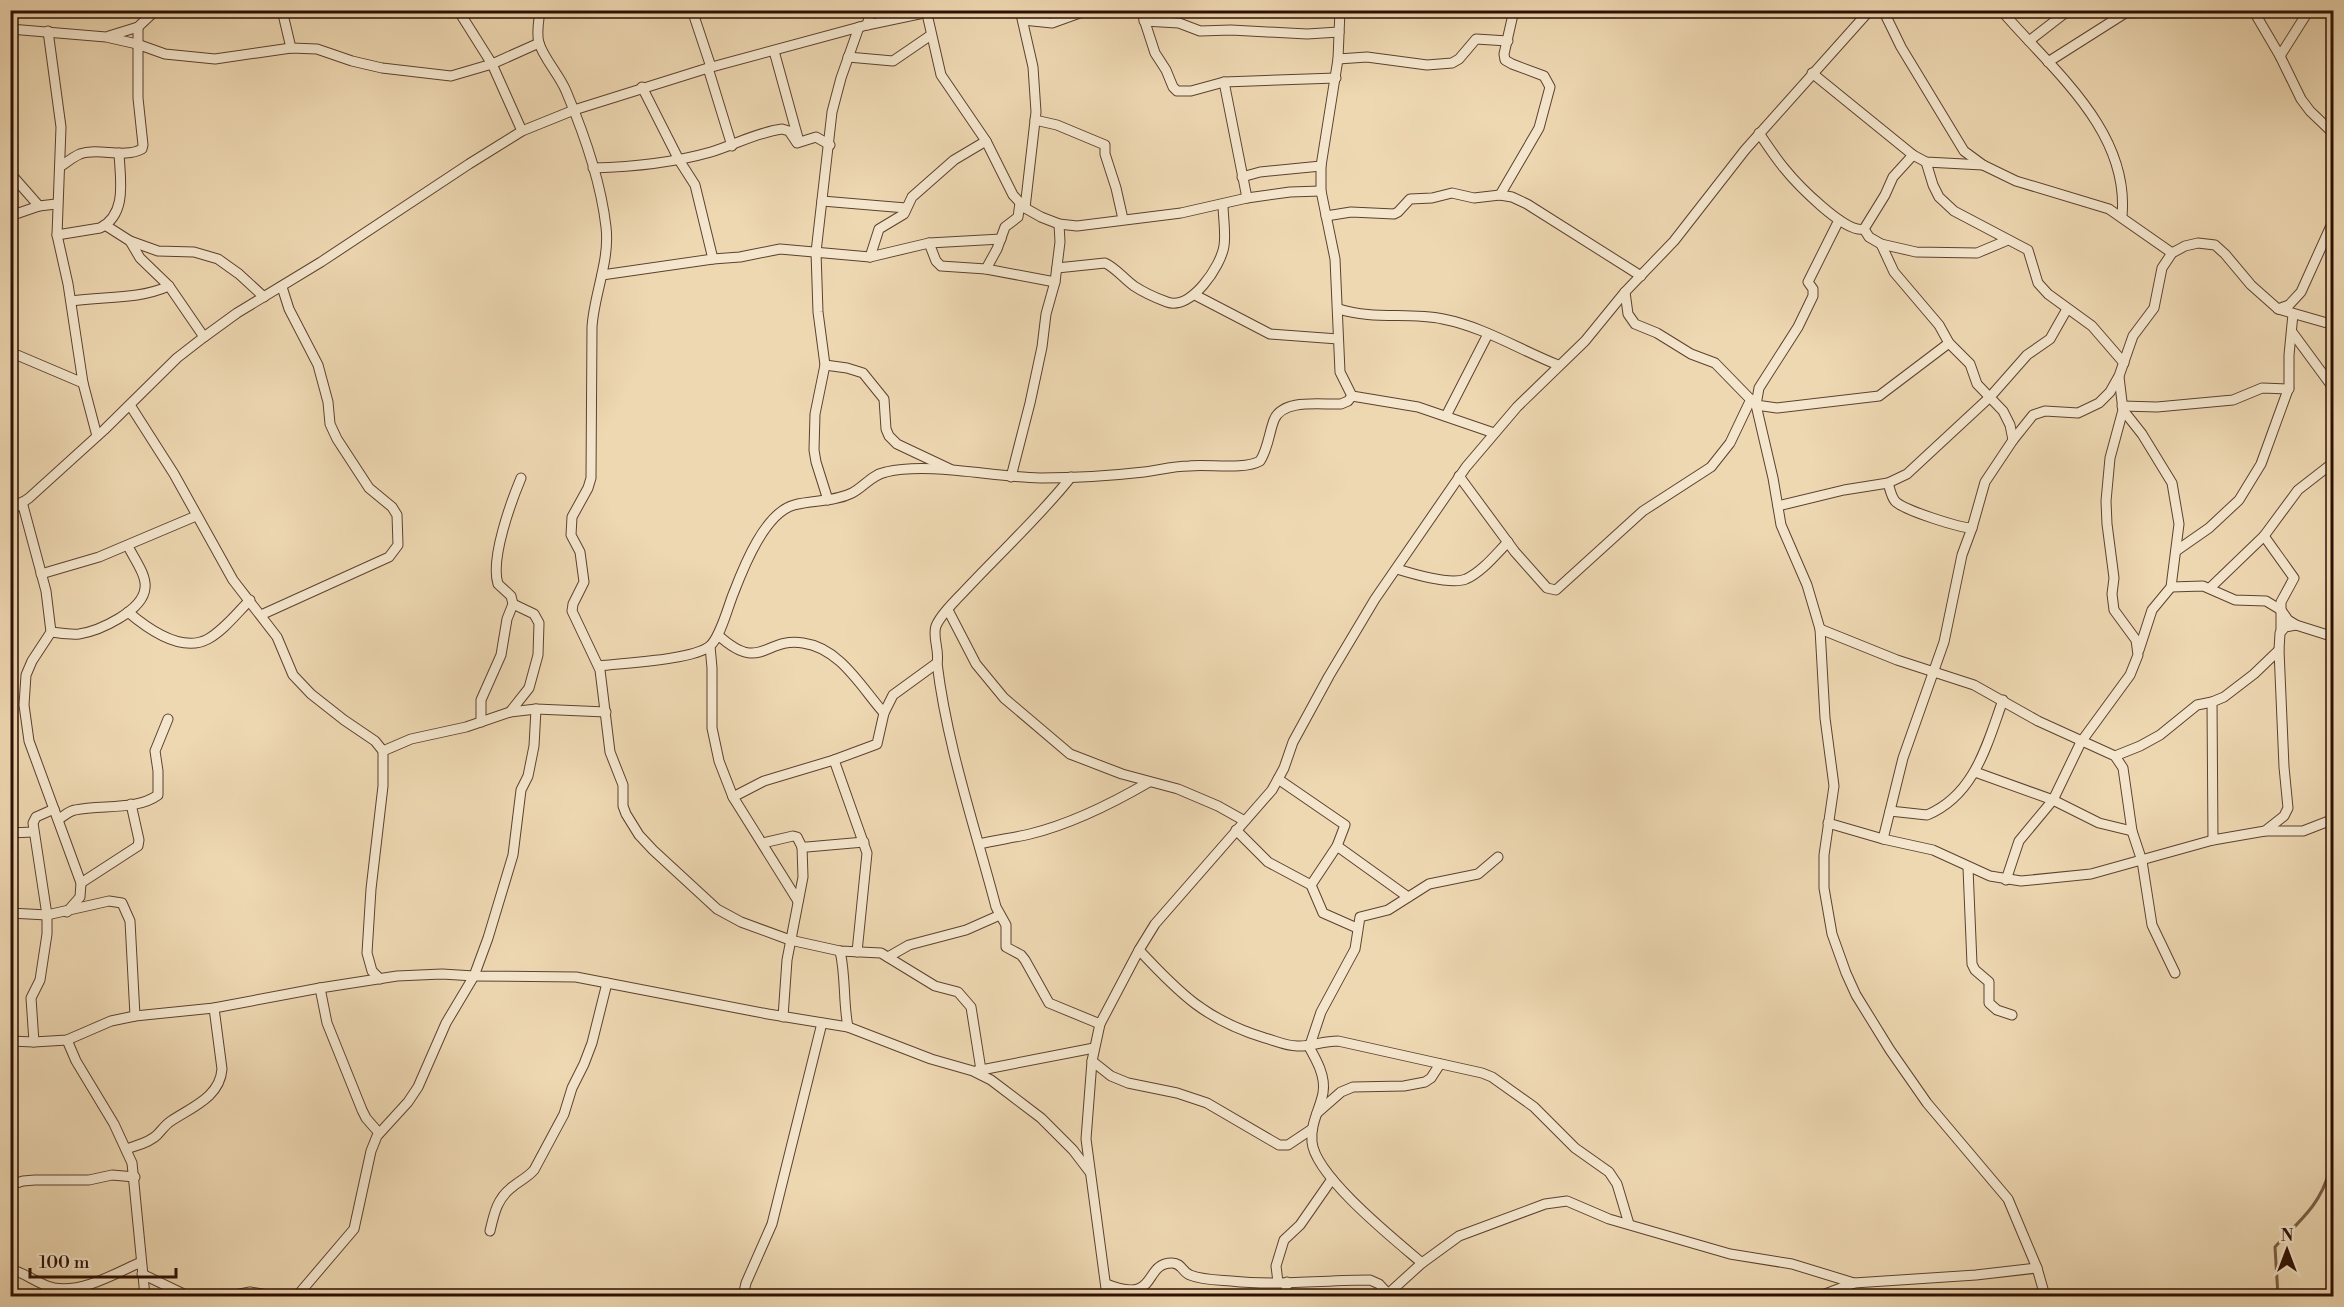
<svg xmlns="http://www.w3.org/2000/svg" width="2344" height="1307" font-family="'Libre Bodoni',serif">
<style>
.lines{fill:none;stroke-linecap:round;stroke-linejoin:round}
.stream{stroke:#795f48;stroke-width:3}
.minor-casing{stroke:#5d412f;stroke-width:11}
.minor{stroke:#f4e6cd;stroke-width:9}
</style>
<rect width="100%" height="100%" fill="#eed8b2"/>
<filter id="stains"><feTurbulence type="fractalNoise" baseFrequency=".00333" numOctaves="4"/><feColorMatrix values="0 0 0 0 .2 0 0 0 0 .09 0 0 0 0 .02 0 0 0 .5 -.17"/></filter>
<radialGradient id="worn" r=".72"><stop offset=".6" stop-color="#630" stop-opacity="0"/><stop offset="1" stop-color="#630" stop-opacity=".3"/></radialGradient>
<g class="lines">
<!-- stream -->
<path class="stream" d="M2278 1296 2275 1247C2298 1222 2320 1206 2329 1172 2333 1152 2322 1129 2334 1112"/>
<defs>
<g id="minor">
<path d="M282 10 291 48"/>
<path d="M458 10 492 64 522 131"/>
<path d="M540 10C539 20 536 33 539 43 544 59 559 74 566 91 583 131 601 183 606 227 610 261 594 294 592 327L591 478 588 488 572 517 571 535 580 552 584 582 573 604 572 611 600 670 610 752 623 785V806L626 814 639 835 653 850 717 909 741 922 790 940 840 951 881 953 935 986 958 992 971 1007 981 1070"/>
<path d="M692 10 711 67"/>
<path d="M1020 10 1033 67 1036 112 1025 208"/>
<path d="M1141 10 1155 53 1166 70 1173 87 1177 91H1191L1224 82 1336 78"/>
<path d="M1340 10 1338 59 1321 166V191L1335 259 1340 372 1352 396 1418 407 1494 433"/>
<path d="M1883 10 1901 47 1964 151 1983 165 2016 181 2109 209 2172 253"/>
<path d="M2001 10C2051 69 2130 130 2122 216"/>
<path d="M2253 10 2280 56 2301 99 2310 111 2334 134"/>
<path d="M927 14 941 75 986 141 1013 195 1025 208 1041 217 1059 224 1077 226 1181 213 1247 198 1290 192 1321 191"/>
<path d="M1023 20 1052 23 1088 10"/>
<path d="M1144 21 1179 23 1200 31 1231 30 1307 34 1339 32"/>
<path d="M867 25 871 10"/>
<path d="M10 29 106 37 137 44 165 54 215 59 291 48 317 49 352 61 382 68 451 76 492 64 539 43"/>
<path d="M48 31 61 127 57 235 68 284 83 383 97 436"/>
<path d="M109 36 138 27 156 10"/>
<path d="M2029 41 2069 10"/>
<path d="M774 51 798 138"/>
<path d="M2280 56 2309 10"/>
<path d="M848 57 893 61 931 35"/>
<path d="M1338 59 1367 57 1427 65 1452 63 1459 59 1476 39 1508 41"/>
<path d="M2048 62 2130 10"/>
<path d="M708 68 732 146"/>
<path d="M1812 73 1913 155 1926 162 1983 165"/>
<path d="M1224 82 1247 198"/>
<path d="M642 87 679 160 695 185 713 259"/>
<path d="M1035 120 1057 125 1105 145V154L1116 188 1123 219"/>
<path d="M1759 133C1767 145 1775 157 1784 168 1796 183 1845 234 1864 229L1885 195 1893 177 1913 155"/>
<path d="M1926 162 1933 185 1939 197 1954 211 2028 250 2038 283 2048 294 2092 326 2124 363"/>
<path d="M60 167C67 162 73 157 80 154 99 147 123 159 142 149L143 145 138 98V27"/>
<path d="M593 168C633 167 672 163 711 152 734 145 758 132 782 129L789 131 797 143 816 137 830 145"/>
<path d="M10 173 39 206"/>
<path d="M1242 177 1260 172 1321 166"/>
<path d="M1500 195 1539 128 1550 87 1544 76 1512 64 1505 60 1504 54 1514 10"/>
<path d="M822 201 906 208"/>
<path d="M10 216 39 206 56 204"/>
<path d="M1326 216 1351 212 1394 214 1398 212 1410 199 1432 198 1452 193 1474 198 1500 195 1512 197 1527 204 1641 276"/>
<path d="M1839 220 1808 282 1813 289V296L1798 327 1759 388 1756 405 1777 408 1879 396 1949 343"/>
<path d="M105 225 130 241 140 258 169 286 204 337"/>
<path d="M1864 229 1869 237 1881 244 1916 252 1977 253 2008 240"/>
<path d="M57 235 100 228C128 214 120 178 119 153"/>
<path d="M130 241 158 251 194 252 218 259 239 274 264 297"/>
<path d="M929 243 936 261 941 266 986 269 1055 282"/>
<path d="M1881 244 1894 272 1939 325 1949 343 1970 364 1977 384 2003 411 2010 425 2013 440"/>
<path d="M870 257 879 229 904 214 912 197 954 160 986 141"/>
<path d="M1057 268 1105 263C1116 268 1124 279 1134 286 1143 292 1156 298 1167 302 1191 311 1221 266 1224 246 1226 232 1223 217 1223 204"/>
<path d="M986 269 997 249 1005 227 1018 217 1020 203"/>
<path d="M602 275 713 259 740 257 780 249 870 257 929 243 1001 239"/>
<path d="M1625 292 1628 314 1635 324 1657 333 1691 354 1715 363 1756 405 1773 478 1781 525 1807 585 1820 629 1825 718 1834 786 1824 855V888L1832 934 1846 973 1856 995 1890 1050 1927 1103 2008 1199 2037 1268 2045 1296"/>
<path d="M1195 295 1270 334 1338 339"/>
<path d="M71 301C106 296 137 300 169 286"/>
<path d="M1339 309C1373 320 1409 312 1443 319 1484 327 1520 350 1558 365"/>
<path d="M2278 309 2289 305 2301 292 2334 219"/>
<path d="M2292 332 2334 389"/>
<path d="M10 352 83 383"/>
<path d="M825 365 847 368 863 373 884 399 886 429 889 436 897 444 950 469"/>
<path d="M130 405 174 474 233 580 277 637 293 675 311 694 344 720 375 741 383 751V786L371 889 367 953 372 971 380 979"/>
<path d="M2122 406 2157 407 2233 400 2262 388 2289 389"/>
<path d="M2123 410 2142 434 2172 483 2179 524 2171 587 2152 610 2139 650"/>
<path d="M1446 416 1488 334"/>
<path d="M1459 476 1515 552 1547 588 1556 590 1643 511 1711 467 1730 443 1751 399"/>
<path d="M1011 477 1030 403 1042 347 1046 314 1055 282 1060 242 1059 224"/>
<path d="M1888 483C1890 489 1891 496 1895 501 1903 510 1960 528 1972 528"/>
<path d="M828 500 816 462 814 450 815 414 825 365 818 312 816 252 832 112 841 78 859 27"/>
<path d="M22 502 46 591 51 632 32 661 26 675 24 705 29 741 81 883 80 897 67 912"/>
<path d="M1778 506 1844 490 1888 483 1907 474 1990 397 2027 355 2050 339 2067 309"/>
<path d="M10 511 29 498 104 430 177 358 204 337 237 313 321 262 469 164 522 131 574 110 708 68 867 25 938 10"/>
<path d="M2264 536 2294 578 2281 602V631"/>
<path d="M2176 551 2209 528 2239 500 2261 464 2289 387V355L2293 314"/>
<path d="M1397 569C1413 574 1451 585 1466 579 1482 572 1496 554 1508 542"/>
<path d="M41 574 99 557 196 516"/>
<path d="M2171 587 2203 586 2235 600 2266 601 2281 610 2288 620 2296 625"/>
<path d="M2210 588 2264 536 2298 490 2334 462"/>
<path d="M948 610 976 664 1004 698 1070 754 1122 774 1178 789 1218 806 1243 820"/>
<path d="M128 612C148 629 182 653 208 639 224 630 237 613 250 600"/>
<path d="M261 615 389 557 398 545 397 515 392 507 369 488 337 439 330 424 328 402 318 365 289 309 282 287"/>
<path d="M1820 629 1897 660 1974 685 2038 721 2115 756 2123 768 2132 831 2142 861 2152 925 2175 973"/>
<path d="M51 632C60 633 70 635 79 634 99 631 143 611 145 588 147 575 133 557 128 546"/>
<path d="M718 635C761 674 764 637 803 643 840 648 861 687 884 713"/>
<path d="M710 646 712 668V728L719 761 733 797 798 901"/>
<path d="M937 663C947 746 975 827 996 907L1006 925V947L1021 955 1025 960 1049 1003 1100 1024"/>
<path d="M599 666C623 663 693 660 710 646 721 636 728 606 734 592 744 566 765 513 794 505 813 500 834 502 852 493 864 487 871 475 886 472 929 462 993 477 1040 478 1075 478 1109 476 1144 472 1159 470 1174 466 1189 466 1209 464 1244 470 1260 461 1268 449 1269 433 1274 420 1283 398 1322 405 1341 404L1348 401 1352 396"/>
<path d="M2212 702 2213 840"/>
<path d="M510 712 529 688 538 655 539 623 534 614 513 604"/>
<path d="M481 722V700L501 655 507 619 513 604 511 596 498 584C490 559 511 502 521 478"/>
<path d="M383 751 411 739 466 727 510 712 536 709 606 712"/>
<path d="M2115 756 2140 746 2160 735 2197 705 2212 702 2224 697 2254 674 2279 650"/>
<path d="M834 760 867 853 857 952"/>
<path d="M1975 772 2053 800 2099 823 2132 831"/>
<path d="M1278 779 1345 825 1337 846 1311 885"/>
<path d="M733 797 764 781 834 760 877 744 884 713 893 695 937 663C940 651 932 637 936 626 941 613 962 594 972 583 1005 548 1041 515 1071 477"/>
<path d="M1890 811 1927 815C1975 795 1987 744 2003 700"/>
<path d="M59 819C64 816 69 811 75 810 101 804 136 811 158 795V771L155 751 168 719"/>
<path d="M1828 823 1883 839 1933 850 1990 876 2021 881 2091 874 2213 840 2265 831 2284 816 2288 808 2284 767 2279 650 2280 633 2285 627 2296 625 2334 637"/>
<path d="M1236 830 1268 862 1311 885 1323 913 1357 928"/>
<path d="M2265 831H2303L2334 819"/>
<path d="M10 833 33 832"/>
<path d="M1883 839 1903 758 1944 642 1962 555 1972 528 1985 482 2013 440 2033 415 2045 411 2078 413 2099 403 2110 392 2119 376 2133 336 2154 308 2162 268 2172 253 2185 246 2198 243 2215 245 2225 254 2251 285 2278 309 2334 325"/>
<path d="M763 843 793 836 797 837 802 847H807L864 842"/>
<path d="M979 844C996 840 1013 838 1030 834 1071 824 1113 803 1149 782"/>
<path d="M1337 846 1408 897"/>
<path d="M1968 868 1972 964 1975 970 1989 982V1003L1997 1010 2012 1015"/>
<path d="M2006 880 2019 841 2053 800 2081 742 2130 675 2138 655 2136 640 2114 610 2112 594 2114 578 2107 524 2106 501 2110 458 2123 410 2119 377"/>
<path d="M81 883 138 846 139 840 131 804"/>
<path d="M10 913 47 915 109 901 122 903 130 921 135 1016"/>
<path d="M1139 950C1180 994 1206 1020 1265 1038 1276 1041 1286 1046 1297 1046 1310 1047 1322 1041 1338 1041L1482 1073 1492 1077 1534 1107 1575 1148 1609 1172 1617 1184 1629 1224"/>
<path d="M840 951C846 977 843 1002 848 1027"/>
<path d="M888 957 909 945 966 930 1000 915"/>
<path d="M320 988 327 1023 362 1110 366 1118 379 1133"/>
<path d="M783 1017 787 960 803 877 802 847"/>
<path d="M67 1040 76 1061 114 1124 132 1163 145 1296"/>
<path d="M10 1041 34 1042 67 1040 111 1021 135 1016 214 1008 320 988 397 976 442 974 474 976 576 977 768 1014 848 1027 931 1059 973 1071 991 1080 1041 1118 1073 1150 1089 1171"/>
<path d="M34 1042 31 998 40 980 47 934V915L33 823 36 817 54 809"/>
<path d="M1308 1045C1316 1059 1326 1076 1323 1093 1320 1109 1310 1124 1312 1142 1315 1176 1395 1240 1422 1263"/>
<path d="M1310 1045 1321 1012 1355 949 1360 917 1388 910 1429 884 1478 874 1498 857"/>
<path d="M1092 1061 1111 1076 1128 1083 1177 1093 1207 1103 1279 1145H1288L1312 1129"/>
<path d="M976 1071 1094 1048"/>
<path d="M1317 1113 1341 1092 1353 1087 1404 1086 1425 1082 1431 1078 1440 1064"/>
<path d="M127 1149C137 1145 149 1143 157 1135 162 1130 165 1125 171 1121 192 1107 220 1097 222 1069L214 1008"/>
<path d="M10 1185 23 1181 35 1180H89L112 1175 135 1177"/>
<path d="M490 1231C494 1214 497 1199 511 1188 519 1181 527 1178 534 1170L564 1114 572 1088 584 1064 592 1043 607 983"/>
<path d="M10 1269C26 1273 39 1285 54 1288 83 1293 116 1273 141 1262"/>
<path d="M142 1274 188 1296"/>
<path d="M1278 1282 1276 1266 1284 1240 1300 1225 1332 1179"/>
<path d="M1106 1284C1160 1305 1142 1263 1172 1263 1182 1263 1182 1272 1190 1275 1202 1280 1218 1280 1231 1281 1276 1286 1324 1280 1370 1280L1379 1284 1390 1296"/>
<path d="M1389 1293 1422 1263 1459 1236 1545 1204 1567 1201 1609 1219 1730 1254 1792 1264 1854 1283"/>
<path d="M230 1296 250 1292 274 1296"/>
<path d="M297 1296 354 1229 371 1151 377 1136 408 1102 418 1087 446 1023 474 976 488 938 513 855 521 790 528 776 534 746 536 709"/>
<path d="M743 1296 746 1283 772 1224 822 1023"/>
<path d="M1107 1296 1086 1139 1092 1061 1100 1024 1139 950 1155 924 1272 790 1284 768 1293 742 1329 676 1375 599 1466 467 1517 407 1585 341 1625 292 1674 241 1745 150 1870 10"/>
<path d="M1285 1296 1287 1282"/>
<path d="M1820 1296 1854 1283 1976 1275 2037 1268"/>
</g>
</defs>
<!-- minor casing -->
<use href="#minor" class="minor-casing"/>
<!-- minor -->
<use href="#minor" class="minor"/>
</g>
<!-- margin -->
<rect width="2344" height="1307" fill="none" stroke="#eed8b2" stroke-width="36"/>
<rect x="12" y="12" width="2320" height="1283" fill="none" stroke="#2d0f03" stroke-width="3"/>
<rect x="18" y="18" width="2308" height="1271" fill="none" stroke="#2d0f03" stroke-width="1.5"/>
<!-- north arrow -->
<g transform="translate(2287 1250)" stroke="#f4e6cd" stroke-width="4.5" paint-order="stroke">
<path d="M0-4.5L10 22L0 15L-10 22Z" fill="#2d0f03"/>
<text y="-9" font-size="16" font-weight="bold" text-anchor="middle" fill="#2d0f03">N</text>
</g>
<!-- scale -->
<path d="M30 1268v9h146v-9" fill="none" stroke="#2d0f03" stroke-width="3"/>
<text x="39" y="1268" font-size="18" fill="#2d0f03" stroke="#f4e6cd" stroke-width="4.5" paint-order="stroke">100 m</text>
<rect width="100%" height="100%" filter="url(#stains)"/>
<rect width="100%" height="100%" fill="url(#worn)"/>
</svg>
